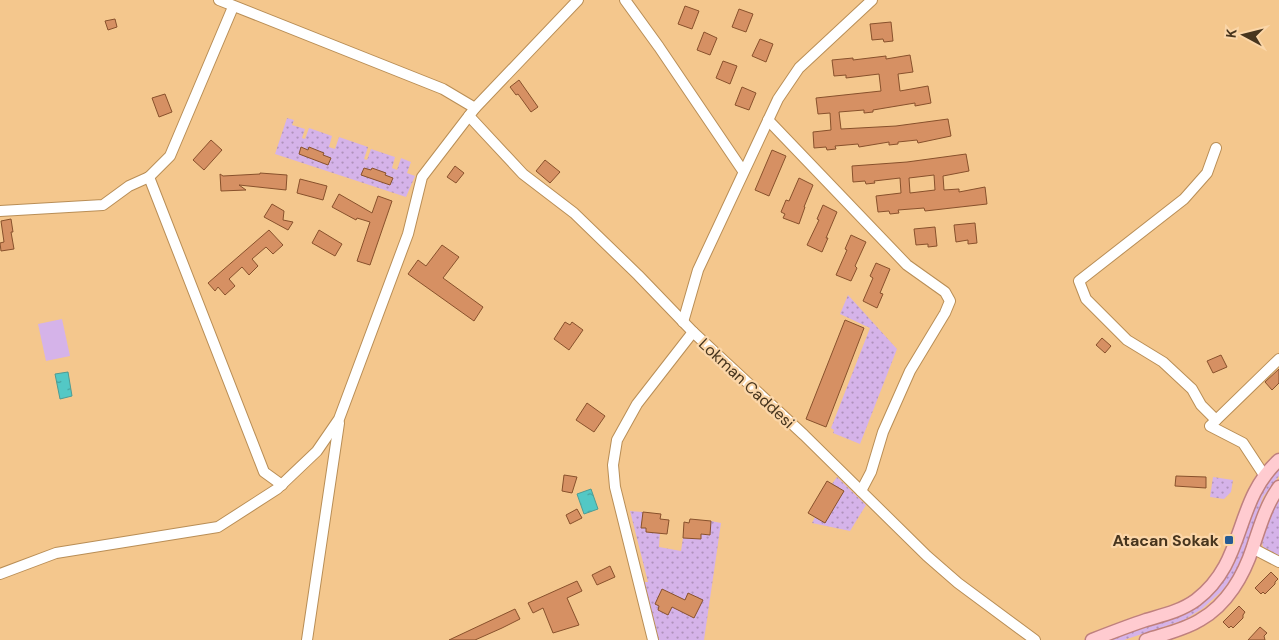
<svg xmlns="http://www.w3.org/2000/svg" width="1279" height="640" font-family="'DM Sans',sans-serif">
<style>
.green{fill:url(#green-dots)}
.pitch{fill:#d5b3e9}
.water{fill:url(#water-ripples);stroke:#4f9c93}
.building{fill:#d69063;stroke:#88512c;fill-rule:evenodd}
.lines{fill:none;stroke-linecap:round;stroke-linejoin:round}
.minor-casing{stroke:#b98e56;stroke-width:12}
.major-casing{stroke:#bf807e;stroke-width:15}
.minor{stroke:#fff;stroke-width:10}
.major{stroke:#ffcbd0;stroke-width:12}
.poi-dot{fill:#255a93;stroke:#fbd6a8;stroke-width:2}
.labels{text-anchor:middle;stroke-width:4.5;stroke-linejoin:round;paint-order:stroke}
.street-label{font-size:16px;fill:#47351e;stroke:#fbd6a8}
.poi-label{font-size:16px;font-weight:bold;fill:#47351e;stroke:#fbd6a8;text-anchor:end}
</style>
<defs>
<pattern id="green-dots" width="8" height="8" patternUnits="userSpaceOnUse" patternTransform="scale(1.25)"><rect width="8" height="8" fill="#d5b3e9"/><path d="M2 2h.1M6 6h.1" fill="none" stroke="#af92bc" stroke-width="1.8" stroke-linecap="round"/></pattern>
<pattern id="water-ripples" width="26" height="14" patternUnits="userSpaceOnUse" patternTransform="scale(1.25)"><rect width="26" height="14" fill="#53c8c5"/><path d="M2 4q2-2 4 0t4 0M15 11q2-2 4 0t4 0" fill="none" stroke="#47a39f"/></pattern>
</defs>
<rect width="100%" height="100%" fill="#f4c78d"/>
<!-- green -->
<g class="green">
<path d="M287 118 294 120 292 125 305 129 302 138 305 139 309 128 332 136 329 147 335 149 339 137 368 147 364 159 367 160 371 149 395 157 392 168 397 170 401 158 411 162 407 173 415 176 406 197 275 154Z"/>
<path d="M848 295 897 349 860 444 833 433 834 430 831 428 870 328 840 314Z"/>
<path d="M1279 468V476L1263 497 1245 551 1237 571 1222 591 1202 609 1184 620 1124 640H1108C1158 623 1210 612 1236 560 1242 547 1244 533 1249 520 1255 501 1266 484 1279 468Z"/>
<path d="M837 477 866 505 850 531 812 523 815 517 844 491 832 484Z"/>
<path d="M1213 477 1233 480 1231 492 1224 499 1210 497Z"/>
<path d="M1279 497V556L1263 547C1259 534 1273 509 1279 497Z"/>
<path d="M630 511 643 512 641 528H646V532L660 533 659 547 681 551 683 538 700 539 701 534 709 535 711 521 721 523 704 640H657L644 582H648Z"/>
</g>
<!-- pitch -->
<path class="pitch" d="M62 319 70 356 46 361 38 324Z"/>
<!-- water -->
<g class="water">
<path d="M68 372 72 396 60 399 55 374Z"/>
<path d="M591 489 598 509 584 514 577 494Z"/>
</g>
<!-- building -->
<g class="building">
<path d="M685 6 699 11 692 29 678 24Z"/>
<path d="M739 9 753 14 746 32 732 27Z"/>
<path d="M115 19 117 27 108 30 105 21Z"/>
<path d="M891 22 893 41 884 42 883 39 872 40 870 24Z"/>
<path d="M704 32 717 38 710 55 697 50Z"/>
<path d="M760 39 773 44 766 62 752 56Z"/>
<path d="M910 55 913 72 898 74 900 91 928 86 931 103 915 106V103L873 110V112L864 113V110L839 112 841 129 896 126 948 119 951 136 918 143 917 140 898 142V144L889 145V142L859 147 858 144 835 146 836 149 827 150 826 147 814 148 813 132 831 130 830 113 818 114 816 98 881 91 879 74 846 78V75L834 76 832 60 853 58V60L886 56V59Z"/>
<path d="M723 61 737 66 730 84 716 78Z"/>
<path d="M519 80 538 107 531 112 518 94 516 95 510 87Z"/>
<path d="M742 87 756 93 749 110 735 105Z"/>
<path d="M165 94 172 112 159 117 152 98Z"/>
<path d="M211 140 222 150 204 170 193 160Z"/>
<path d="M301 147 308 150 309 147 324 153 323 155 331 158 328 165 299 154Z"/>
<path d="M772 150 786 156 769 196 755 190Z"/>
<path d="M966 154 969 171 943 176 944 190 959 189V192L985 187 987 204 925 211 924 208 898 210 899 213 890 214 889 211 878 212 876 196 901 193 900 178 874 181 875 183 866 184 865 181 853 182 852 166 907 162ZM934 175 935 190 910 193 909 178Z"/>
<path d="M545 160 560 172 550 183 536 171Z"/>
<path d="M455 166 464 173 456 183 447 177Z"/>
<path d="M364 168 371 170 372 168 386 173 385 175 393 178 390 185 361 175Z"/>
<path d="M260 173 287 175 286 190 239 185 246 190 221 191 220 174 223 176 260 174Z"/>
<path d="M799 178 813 185 804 207H805L799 224 783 218 785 214 781 212 786 200 789 201Z"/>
<path d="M300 179 327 186 323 200 297 193Z"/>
<path d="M339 194 372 213 378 196 392 201 370 265 357 261 370 222 357 218 356 220 332 207Z"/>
<path d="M272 204 284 211 283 220 293 222 288 230 264 217Z"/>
<path d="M823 205 837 212 826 238H828L822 252 807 245 819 220 817 219Z"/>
<path d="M11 219 13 232H11L14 249 1 251 0 243 4 242 1 221Z"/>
<path d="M975 223 977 243 968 244V240L956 242 954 225Z"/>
<path d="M935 227 937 246 928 247V244L916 245 914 229Z"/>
<path d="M269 230 283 245 273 254 266 247 252 259 258 266 249 275 242 267 229 279 235 286 225 295 218 287 215 291 208 283Z"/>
<path d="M319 230 342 244 335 256 312 243Z"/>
<path d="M851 235 866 242 855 266 857 268 851 281 836 275 847 250 845 249Z"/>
<path d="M442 245 459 257 443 278 483 307 474 321 408 274 418 260 426 266Z"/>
<path d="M876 263 890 269 880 293 883 294 877 308 863 301 873 278 870 276Z"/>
<path d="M845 320 864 328 826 427 806 419Z"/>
<path d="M565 322 570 325 572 322 583 330 569 350 554 339Z"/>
<path d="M1102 338 1111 346 1105 353 1096 345Z"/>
<path d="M1221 355 1227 367 1213 373 1207 361Z"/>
<path d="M1279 369V383L1272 390 1265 382Z"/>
<path d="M587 403 605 416 594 432 576 420Z"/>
<path d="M564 475 577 477 572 493 562 491Z"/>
<path d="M1176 476 1206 477V488L1175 486Z"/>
<path d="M827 481 844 491 825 523 808 513Z"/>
<path d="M577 509 582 518 570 524 566 515Z"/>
<path d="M643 512 661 514 660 519 669 520 667 534 646 532V528H641Z"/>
<path d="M690 519 711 521 710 535 701 534V539L683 538 684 522 689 523Z"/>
<path d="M610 566 615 577 597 585 592 575Z"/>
<path d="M1271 572 1278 579 1275 582V584L1265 594 1263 592 1261 594 1255 588Z"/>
<path d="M577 581 582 591 567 598 579 625 553 633 543 608 533 613 528 603Z"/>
<path d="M662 589 685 600 688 593 703 600 694 618 672 607 668 615 658 610 659 606 655 604Z"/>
<path d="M1239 606 1245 612 1243 615V618L1233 628 1231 626 1229 628 1223 622Z"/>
<path d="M515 609 520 619 502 628 475 640H449Z"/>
<path d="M1260 627 1267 633 1264 636 1265 640H1248Z"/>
</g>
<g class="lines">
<defs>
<g id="minor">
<path d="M219 0 443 89 475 108"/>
<path d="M625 0 659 47 743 171"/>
<path d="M469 116 523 174 574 213 638 275 693 332 804 435 927 556 958 583 1035 640"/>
<path d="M768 120 907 265 945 292 950 301 945 313 910 371 883 432 871 472 861 491"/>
<path d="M1216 148 1207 173 1184 199 1079 281 1086 299 1127 340 1163 362 1192 389 1201 405 1216 420"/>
<path d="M149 177 170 156 233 7"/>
<path d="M0 211 103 205 129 186 149 177 264 472 282 485"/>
<path d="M683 322 698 270 778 99 799 68 872 0"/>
<path d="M1264 475 1243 443 1210 426 1279 359"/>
<path d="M1252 548 1279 562"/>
<path d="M0 574 56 553 218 527 277 489 317 451 339 419 408 234 422 177 475 108 578 0"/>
<path d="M307 640 339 423"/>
<path d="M653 640 615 487 613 465 617 440 637 404 693 332"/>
</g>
<g id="major">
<path d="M1092 640C1110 633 1128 626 1146 620 1163 615 1181 611 1196 600 1247 561 1233 502 1279 460"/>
<path d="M1146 640C1164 634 1184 630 1200 620 1227 605 1244 575 1253 547 1260 526 1266 505 1279 487"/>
</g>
</defs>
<!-- minor casing -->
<use href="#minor" class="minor-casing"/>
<!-- major casing -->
<use href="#major" class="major-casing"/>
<!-- minor -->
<use href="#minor" class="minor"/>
<!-- major -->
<use href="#major" class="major"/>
</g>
<!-- markers -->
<rect class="poi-dot" x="1224" y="535" width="10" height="10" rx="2.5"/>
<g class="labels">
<!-- street labels -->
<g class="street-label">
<text transform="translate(747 383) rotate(43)" y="6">Lokman Caddesi</text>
</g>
<!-- poi labels -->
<g class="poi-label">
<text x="1219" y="546">Atacan Sokak</text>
</g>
</g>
<!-- north arrow -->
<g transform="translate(1244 35) rotate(277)" stroke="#fbd6a8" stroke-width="4" paint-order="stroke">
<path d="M0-4L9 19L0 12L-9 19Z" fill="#47351e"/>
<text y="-8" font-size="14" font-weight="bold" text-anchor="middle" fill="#47351e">K</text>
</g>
</svg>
